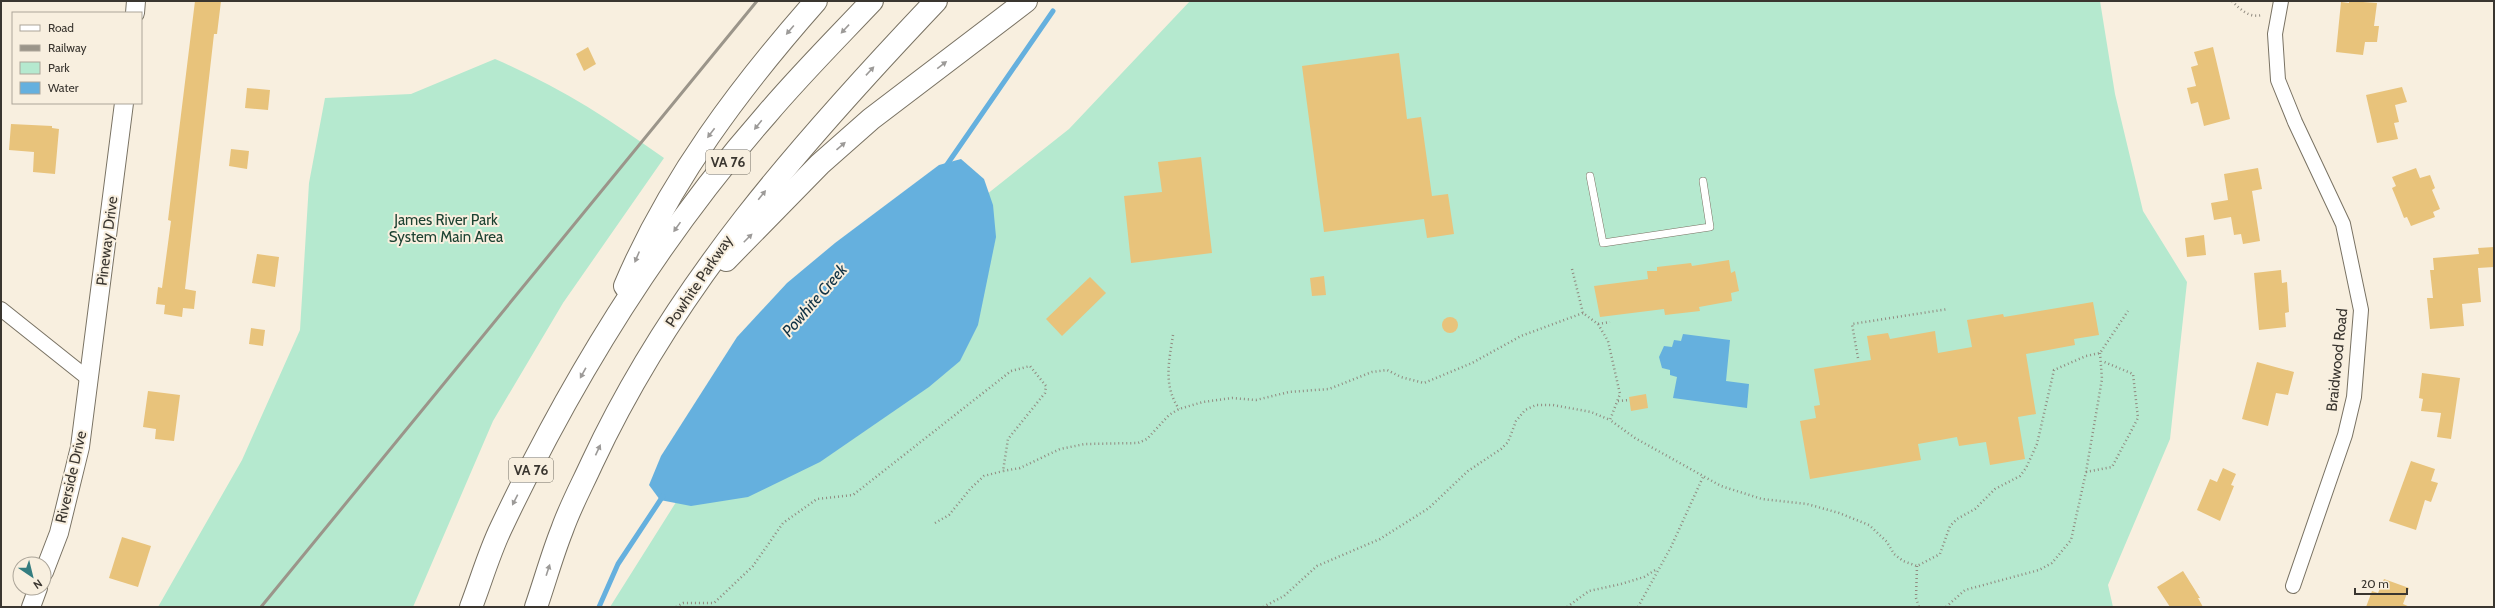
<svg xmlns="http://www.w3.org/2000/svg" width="2495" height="608" font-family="Cabin,sans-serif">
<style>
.green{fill:#b5e9cf}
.water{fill:#65b0de}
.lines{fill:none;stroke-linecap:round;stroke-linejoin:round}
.stream{stroke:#65b0de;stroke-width:5}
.building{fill:#e8c37b}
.service-casing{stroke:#797263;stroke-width:8}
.minor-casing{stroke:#797263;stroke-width:16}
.tertiary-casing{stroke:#797263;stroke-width:20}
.motorway-casing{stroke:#797263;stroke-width:24}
.path{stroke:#918b80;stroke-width:2.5;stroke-dasharray:1 3;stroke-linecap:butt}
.service{stroke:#fff;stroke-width:7}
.minor{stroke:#fff;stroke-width:14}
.tertiary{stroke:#fff;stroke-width:18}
.motorway{stroke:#fff;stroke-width:22}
.rail{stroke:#9b958a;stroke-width:3}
.oneway{fill:#9c9a98}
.labels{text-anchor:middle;stroke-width:4;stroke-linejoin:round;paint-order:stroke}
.shield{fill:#f8efdf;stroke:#736e64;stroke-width:1}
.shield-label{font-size:14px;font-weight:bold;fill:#3a3630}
.park-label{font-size:15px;fill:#1d4232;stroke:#f8efdf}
.street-label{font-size:15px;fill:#3a3630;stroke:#f8efdf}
.water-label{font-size:16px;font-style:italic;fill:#0f3144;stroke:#f8efdf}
</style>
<rect width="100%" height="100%" fill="#f8efdf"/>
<!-- green -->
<g class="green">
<path d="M1190 1H2100L2115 94 2143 211 2187 282 2170 439 2108 585 2113 607H610L678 499 894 268 1069 129Z"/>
<path d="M495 59C558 86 608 118 664 158L563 303 493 421 413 607H158L242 460 300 330 309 183 325 98 411 94Z"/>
</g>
<!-- water -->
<g class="water">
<path d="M961 159 984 179 993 205 996 237 978 325 960 361 929 387 820 462 748 497 691 506 660 500 649 485 661 456 737 337 787 283 835 243 939 165Z"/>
<path d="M1683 334 1730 340 1726 381 1749 384 1747 408 1673 398 1677 377 1670 375V370L1662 368 1659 357 1664 346 1672 347 1674 340 1681 341Z"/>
</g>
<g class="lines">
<!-- stream -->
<g class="stream">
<path d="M946 166 1053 11"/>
<path d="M599 607 618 564 663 496"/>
</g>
</g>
<!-- building -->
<g class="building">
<path d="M195 1H221L217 34H214L185 289 196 291 194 309 183 308 182 317 164 314 165 305 156 304 158 287 162 288 171 221 168 220Z"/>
<path d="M2349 1 2377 3 2374 26H2379L2377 42H2365L2363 55 2336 52 2341 2 2349 3Z"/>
<path d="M588 47 596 64 584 71 576 54Z"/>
<path d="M2213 47 2230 119 2204 126 2198 102 2191 104 2187 88 2196 86 2191 67 2198 65 2194 52Z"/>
<path d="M1399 53 1407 119 1421 117 1432 196 1448 194 1454 234 1427 238 1424 219 1324 232 1302 66Z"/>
<path d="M2402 87 2407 102 2395 105 2399 122 2394 123 2398 139 2377 143 2366 95Z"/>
<path d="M247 88 270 90 268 110 245 108Z"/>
<path d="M11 124 52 126V128L59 129 55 174 33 172 34 152 9 150Z"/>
<path d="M231 149 249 151 247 169 229 166Z"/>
<path d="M1201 157 1212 253 1131 263 1124 196 1162 192 1158 162Z"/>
<path d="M2258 168 2262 189 2252 191 2260 241 2243 244 2241 234 2234 235 2231 217 2214 220 2211 203 2228 200 2224 174Z"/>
<path d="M2416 168 2420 178 2430 175 2435 188 2432 190 2440 209 2433 212 2435 217 2411 226 2407 217 2404 218 2399 205 2392 188 2396 186 2392 177Z"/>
<path d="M2204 235 2206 255 2187 257 2185 238Z"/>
<path d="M2494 247V267L2478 268 2481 302 2462 304 2464 326 2430 329 2427 298H2433L2430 270H2434L2433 258 2479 254 2478 248Z"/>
<path d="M257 254 279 257 275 287 252 283Z"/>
<path d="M1729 260 1731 273 1735 271 1739 291 1731 293 1732 301 1699 307 1700 311 1665 315 1664 309 1600 317 1594 286 1648 279 1647 271H1657V267L1691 263 1692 266Z"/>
<path d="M2281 270 2282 283 2287 282 2289 312 2285 313 2286 327 2259 330 2254 273Z"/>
<path d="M1324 276 1326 295 1312 296 1310 278Z"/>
<path d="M1090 277 1106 293 1062 336 1046 319Z"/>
<path d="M2093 302 2099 335 2074 339 2075 345 2026 354 2036 414 2018 417 2025 459 1990 465 1986 442 1959 446 1957 437 1918 444 1921 460 1810 479 1800 421 1816 418 1814 406 1820 405 1814 369 1871 360 1867 336 1888 333 1890 339 1935 331 1938 353 1972 347 1967 320 2003 314 2004 317Z"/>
<circle cx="1450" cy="325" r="8"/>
<path d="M251 328 265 330 263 346 249 344Z"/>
<path d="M2257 362 2294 372 2288 395 2276 393 2268 426 2242 419Z"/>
<path d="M2422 373 2460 378 2451 439 2437 437 2441 413 2421 411 2423 399 2419 398Z"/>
<path d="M148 391 180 395 174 441 155 439 156 429 143 427Z"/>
<path d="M1646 394 1648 408 1631 411 1629 397Z"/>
<path d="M2411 461 2435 469 2431 481 2438 483 2431 502 2425 500 2416 530 2389 521Z"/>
<path d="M2223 468 2236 474 2231 485 2234 486 2220 521 2197 510 2210 479 2217 482Z"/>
<path d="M122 537 151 546 138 587 109 578Z"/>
<path d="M2183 571 2200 598H2198L2203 607H2170L2157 587Z"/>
<path d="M2384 579 2409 588 2403 604 2410 607H2366L2372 591 2378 593Z"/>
</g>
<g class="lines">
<defs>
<path id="service" d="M1590 176 1603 243 1710 227 1703 181"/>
<g id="minor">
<path d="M2281 1 2275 34 2278 80 2295 122 2343 224 2361 310 2354 397 2345 435 2293 586"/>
<path d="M1 309 90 380"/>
</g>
<g id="tertiary">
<path d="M135 13 136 1"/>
<path d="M44 572 59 533 80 447 124 103"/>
<path d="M31 607 38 588"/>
</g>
<g id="motorway">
<path d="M726 260 820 164 871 119 1026 1"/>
<path d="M625 286C670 180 740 87 816 1"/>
<path d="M471 607C481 581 489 553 501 528 571 380 659 237 767 114 800 75 837 38 872 1"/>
<path d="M536 607C545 581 552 555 562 530 570 507 582 485 592 463 675 285 802 142 936 1"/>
</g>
</defs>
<!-- service casing -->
<use href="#service" class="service-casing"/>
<!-- minor casing -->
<use href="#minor" class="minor-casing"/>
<!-- tertiary casing -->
<use href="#tertiary" class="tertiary-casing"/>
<!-- motorway casing -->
<use href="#motorway" class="motorway-casing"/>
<!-- path -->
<g class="path">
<path d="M2232 1C2241 10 2249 18 2262 15"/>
<path d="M1572 269 1583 313 1598 324 1610 322"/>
<path d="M1598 324 1608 341 1620 394 1610 420 1635 438 1721 486 1762 499 1807 504 1839 513 1869 525 1887 542 1894 554 1903 561 1917 566 1940 554 1950 526 1957 519 1975 509 1995 489 2020 476 2026 468 2037 444 2054 370 2086 356 2100 353 2128 311"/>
<path d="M1173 335C1169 362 1163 385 1179 409"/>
<path d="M1858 358 1852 324 1948 309"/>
<path d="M1618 401 1629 400"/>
<path d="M2086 472 2112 467 2138 418 2133 374 2102 361"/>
<path d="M935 523 949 515 971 488 984 476 1003 471"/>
<path d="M1917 566 1916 598 1919 607"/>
<path d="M676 607 683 603H714L753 566 783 523 817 499 853 495 1011 371 1030 366 1046 386 1045 393 1008 439 1003 471 1020 468 1060 449 1085 444 1138 443 1147 439 1169 415 1179 409 1203 402 1232 398 1256 400 1289 392 1329 389 1372 372 1387 370 1401 377 1424 383 1472 363 1521 336 1583 313"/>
<path d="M1263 607 1284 596 1317 566 1380 539 1429 508 1468 471 1501 449 1508 442 1516 421 1525 410 1536 405H1553L1591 412 1610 420"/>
<path d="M1567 607 1589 591 1621 584 1644 577 1657 569"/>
<path d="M1638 607 1671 547 1703 477"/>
<path d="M1946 607 1965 590 2039 570 2052 563 2071 540 2086 472 2102 379 2100 353"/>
</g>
<!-- service -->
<use href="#service" class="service"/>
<!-- minor -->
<use href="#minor" class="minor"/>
<!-- tertiary -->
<use href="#tertiary" class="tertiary"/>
<!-- motorway -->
<use href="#motorway" class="motorway"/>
<!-- rail -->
<path class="rail" d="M261 607 757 1"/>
</g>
<!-- one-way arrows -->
<defs><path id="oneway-solid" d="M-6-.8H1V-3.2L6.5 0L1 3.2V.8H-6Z"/></defs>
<g class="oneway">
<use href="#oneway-solid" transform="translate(845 29) rotate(133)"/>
<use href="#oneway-solid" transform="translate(790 30) rotate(130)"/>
<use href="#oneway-solid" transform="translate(942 65) rotate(-37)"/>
<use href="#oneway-solid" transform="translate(870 71) rotate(-47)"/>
<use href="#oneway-solid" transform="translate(758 125) rotate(129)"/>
<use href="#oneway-solid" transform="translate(711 133) rotate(127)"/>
<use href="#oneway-solid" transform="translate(841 146) rotate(-41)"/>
<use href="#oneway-solid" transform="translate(762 195) rotate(-51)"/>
<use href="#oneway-solid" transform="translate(677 227) rotate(125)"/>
<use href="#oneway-solid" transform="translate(748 238) rotate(-45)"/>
<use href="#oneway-solid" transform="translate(637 257) rotate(113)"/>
<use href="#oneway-solid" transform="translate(583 373) rotate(119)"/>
<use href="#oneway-solid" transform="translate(598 450) rotate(-65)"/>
<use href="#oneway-solid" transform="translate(515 500) rotate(117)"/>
<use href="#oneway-solid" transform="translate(548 570) rotate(-72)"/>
</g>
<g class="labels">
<!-- shield labels -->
<g class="shield">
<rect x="706" y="150" width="44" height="24" rx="3"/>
<rect x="509" y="458" width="44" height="24" rx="3"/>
</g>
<g class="shield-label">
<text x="728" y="167">VA 76</text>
<text x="531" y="475">VA 76</text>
</g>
<!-- park labels -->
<g class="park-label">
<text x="446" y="225">James River Park<tspan x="446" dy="17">System Main Area</tspan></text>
</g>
<!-- street labels -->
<g class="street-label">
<text transform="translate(107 241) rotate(-83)" y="5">Pineway Drive</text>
<text transform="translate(699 281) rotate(-56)" y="5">Powhite Parkway</text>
<text transform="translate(2337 360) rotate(-84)" y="5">Braidwood Road</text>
<text transform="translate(71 477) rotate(-77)" y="5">Riverside Drive</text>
</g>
<!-- water labels -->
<g class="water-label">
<text transform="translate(814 300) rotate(-49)" y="6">Powhite Creek</text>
</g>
</g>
<!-- border -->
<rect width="2495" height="608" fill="none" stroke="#3a3630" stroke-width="4"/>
<!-- legend -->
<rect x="12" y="12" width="130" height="92" fill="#f8efdf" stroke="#aca599"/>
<rect x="20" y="25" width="20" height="6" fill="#ffffff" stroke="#aca599"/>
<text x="48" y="32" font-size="12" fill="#3a3630">Road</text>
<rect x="20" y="45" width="20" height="6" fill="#9b958a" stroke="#aca599"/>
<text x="48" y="52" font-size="12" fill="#3a3630">Railway</text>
<rect x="20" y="62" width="20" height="12" fill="#b5e9cf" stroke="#aca599"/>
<text x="48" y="72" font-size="12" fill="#3a3630">Park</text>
<rect x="20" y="82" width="20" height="12" fill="#65b0de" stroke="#aca599"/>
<text x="48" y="92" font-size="12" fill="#3a3630">Water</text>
<!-- north arrow -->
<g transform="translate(32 576) rotate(145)"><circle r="19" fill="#f8efdf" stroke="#aca599"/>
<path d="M0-3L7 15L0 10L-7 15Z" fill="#347d80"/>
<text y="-6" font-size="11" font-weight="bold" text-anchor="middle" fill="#3a3630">N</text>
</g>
<!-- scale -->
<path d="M2355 588v6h52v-6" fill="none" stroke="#3a3630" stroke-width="2"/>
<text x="2361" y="588" font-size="12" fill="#3a3630" stroke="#f8efdf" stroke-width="3" paint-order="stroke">20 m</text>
</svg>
